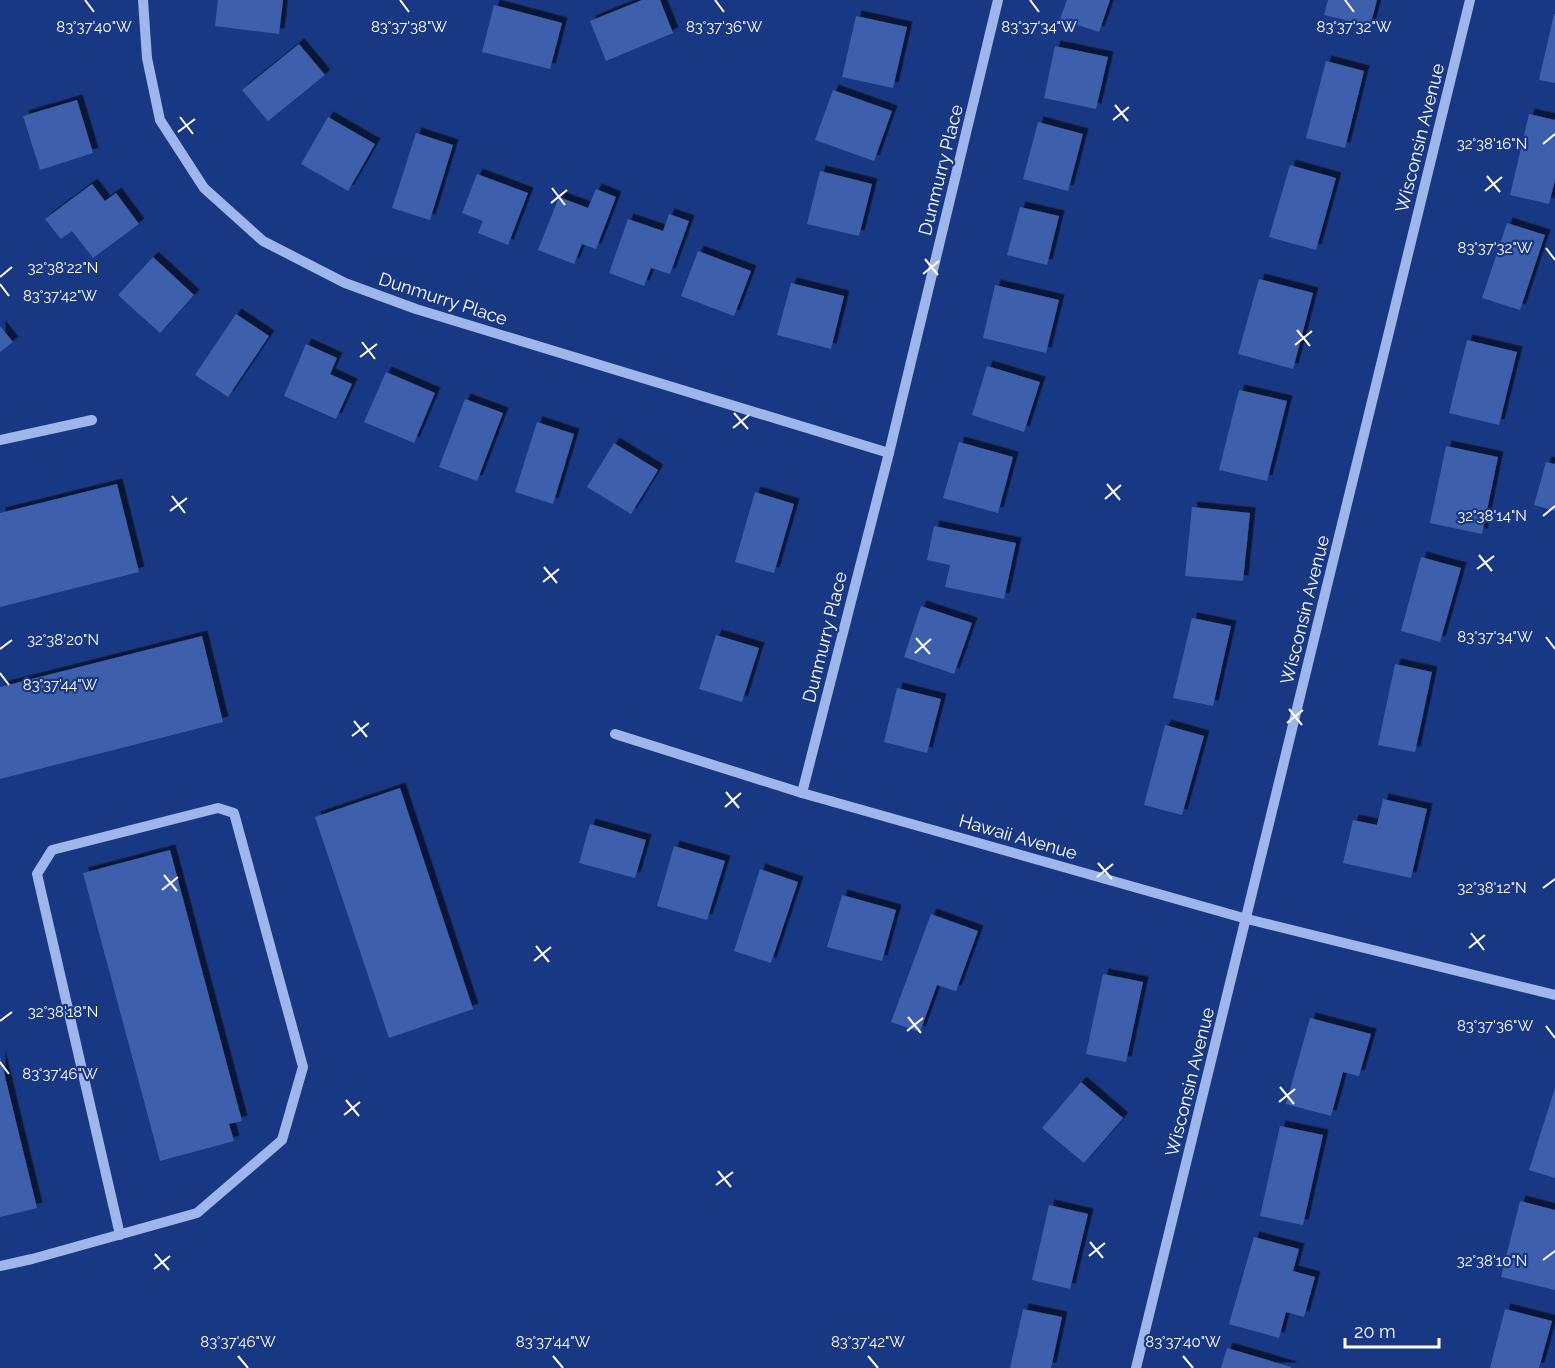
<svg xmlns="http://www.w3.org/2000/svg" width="1555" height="1368" font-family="Raleway,sans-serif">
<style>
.building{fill:#3e5fac;filter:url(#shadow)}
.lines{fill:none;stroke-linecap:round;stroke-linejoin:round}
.minor{stroke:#9fb6ec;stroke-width:10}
.ticks{fill:none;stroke:#fff;stroke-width:2}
.labels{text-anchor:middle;stroke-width:4.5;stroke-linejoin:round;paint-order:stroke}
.street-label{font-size:18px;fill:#fff;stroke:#193884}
.ticks-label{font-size:15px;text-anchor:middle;fill:#fff;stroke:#193884;stroke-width:4.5;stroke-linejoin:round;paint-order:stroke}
</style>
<defs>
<filter id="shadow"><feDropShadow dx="5.5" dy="-5.5" stdDeviation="0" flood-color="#0009"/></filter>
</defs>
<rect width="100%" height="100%" fill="#193884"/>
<!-- building -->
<g class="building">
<path d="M218 0H283L279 34 215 26Z"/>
<path d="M642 0H660L673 33 606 61 590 21Z"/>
<path d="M1067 0H1110L1099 32 1060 19Z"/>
<path d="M1328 0H1377L1370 26 1324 15Z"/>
<path d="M494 5 562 23 550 69 482 52Z"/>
<path d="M1554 14H1555V83L1539 80Z"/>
<path d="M856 16 907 27 893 88 842 77Z"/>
<path d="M299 44 325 75 268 121 242 90Z"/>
<path d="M1055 46 1108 57 1096 109 1044 98Z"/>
<path d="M1326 61 1364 71 1345 148 1306 138Z"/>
<path d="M833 90 892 111 874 161 815 140Z"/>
<path d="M77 100 93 153 40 170 23 116Z"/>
<path d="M1529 114 1555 120V180L1549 204 1510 195Z"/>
<path d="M328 117 375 144 348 191 301 164Z"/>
<path d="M1038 122 1083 134 1068 191 1023 179Z"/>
<path d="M416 133 453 145 430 220 392 208Z"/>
<path d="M1290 165 1336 178 1316 250 1269 237Z"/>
<path d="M820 171 872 184 859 236 807 224Z"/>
<path d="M477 174 528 193 508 245 478 233 483 221 462 213Z"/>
<path d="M92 184 105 201 116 193 139 224 93 258 72 231 61 239 45 219Z"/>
<path d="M596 189 616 197 596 249 582 244 574 264 538 250 559 197 588 208Z"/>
<path d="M1020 207 1059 216 1047 265 1007 255Z"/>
<path d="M669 214 689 221 670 274 651 268 644 286 609 273 628 219 663 231Z"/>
<path d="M1507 223 1545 235 1520 310 1482 298Z"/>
<path d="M698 251 751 271 734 316 681 296Z"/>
<path d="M153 257 194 295 160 333 118 295Z"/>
<path d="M1259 279 1313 293 1293 369 1238 354Z"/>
<path d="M791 283 844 296 831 349 777 335Z"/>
<path d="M995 285 1059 300 1046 353 983 338Z"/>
<path d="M236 314 269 336 228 397 195 375Z"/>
<path d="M0 326 13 342 0 352Z"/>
<path d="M1467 340 1517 352 1499 425 1449 413Z"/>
<path d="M306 344 337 358 330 374 352 384 336 419 284 396Z"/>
<path d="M987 366 1040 382 1024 432 972 415Z"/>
<path d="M386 372 435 393 414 443 364 422Z"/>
<path d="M1239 390 1287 401 1267 481 1219 470Z"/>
<path d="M465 399 503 413 477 481 439 467Z"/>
<path d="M537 422 574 434 553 504 515 492Z"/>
<path d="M959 442 1013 457 998 513 943 498Z"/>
<path d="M614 443 658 470 631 514 587 487Z"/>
<path d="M1446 446 1498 457 1482 534 1430 523Z"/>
<path d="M1546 462 1555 464V511L1534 505Z"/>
<path d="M117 484 139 572 0 607V513Z"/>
<path d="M755 492 794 504 774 573 735 562Z"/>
<path d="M1192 507 1250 513 1243 581 1185 576Z"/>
<path d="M934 526 1016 543 1004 599 945 587 950 565 927 560Z"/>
<path d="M1421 557 1461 568 1440 642 1401 631Z"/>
<path d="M921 606 972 623 954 674 904 657Z"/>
<path d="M1192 618 1231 626 1213 706 1173 698Z"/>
<path d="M716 635 759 648 742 702 699 689Z"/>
<path d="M202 636 223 722 0 779V687Z"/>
<path d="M1395 664 1432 672 1415 752 1378 745Z"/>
<path d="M897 688 941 699 927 753 884 742Z"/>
<path d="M1165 725 1204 736 1182 815 1144 805Z"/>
<path d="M400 788 473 1009 389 1038 315 817Z"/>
<path d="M1383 799 1427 809 1411 878 1343 863 1353 820 1377 825Z"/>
<path d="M590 824 646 840 635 878 579 863Z"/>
<path d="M674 846 725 861 707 920 657 906Z"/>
<path d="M170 850 242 1121 229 1124 234 1141 160 1161 83 873Z"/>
<path d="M760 869 798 882 771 963 734 951Z"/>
<path d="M842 895 896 910 882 961 827 947Z"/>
<path d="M931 914 978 931 956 991 937 985 920 1032 891 1022Z"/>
<path d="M1103 974 1143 982 1126 1062 1086 1054Z"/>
<path d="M1310 1018 1371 1034 1359 1076 1343 1072 1331 1116 1286 1104Z"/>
<path d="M0 1056 37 1208 0 1217Z"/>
<path d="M1081 1082 1123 1118 1084 1163 1042 1128Z"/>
<path d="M1555 1088V1178L1529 1170Z"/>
<path d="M1280 1126 1323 1135 1303 1225 1260 1216Z"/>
<path d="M1520 1201 1555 1210V1290L1501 1277Z"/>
<path d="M1049 1205 1088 1214 1070 1289 1032 1280Z"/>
<path d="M1254 1237 1299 1249 1293 1271 1315 1277 1304 1317 1286 1312 1279 1338 1229 1324Z"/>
<path d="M1023 1309 1062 1317 1051 1368H1010Z"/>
<path d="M1505 1309 1552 1321 1539 1368H1490Z"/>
<path d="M1227 1348 1291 1367V1368H1221Z"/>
</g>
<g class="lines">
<!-- minor -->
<g class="minor">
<path d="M143 0 147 58 160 120 204 188 263 241 345 283 416 309 889 453"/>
<path d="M0 440 92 420"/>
<path d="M615 734 802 793 1247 919 1555 995"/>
<path d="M802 793 889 453 998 0"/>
<path d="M0 1266 32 1259 197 1213 282 1140 303 1067 234 813 218 808 52 850 37 874 120 1235"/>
<path d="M1136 1368 1470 0"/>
</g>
</g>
<!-- ticks -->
<path class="ticks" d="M85 0 94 12M400 0 409 12M715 0 724 12M1030 0 1039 12M1345 0 1354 12M1115 105 1128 121M180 117 193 134M1113 120 1129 107M178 132 195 119M1543 144 1555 134M1487 176 1500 192M552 188 565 205M1485 191 1502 177M551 203 567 190M1546 248 1555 260M925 259 938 275M923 274 939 261M0 277 12 267M0 284 9 296M1297 330 1310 346M362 342 375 359M1295 345 1312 331M360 357 377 344M734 413 748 429M733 428 749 415M1107 484 1120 500M172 496 185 513M1105 499 1121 485M170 511 187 498M1543 516 1555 506M1479 555 1492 571M544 567 557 583M1477 569 1494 556M543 582 559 569M1546 637 1555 649M916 638 930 654M0 649 12 640M915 653 931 639M0 673 9 685M1289 709 1302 725M354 721 367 737M1287 723 1303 710M352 736 369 723M726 792 739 808M725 807 741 793M1098 863 1112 879M164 875 177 891M1097 877 1113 864M1543 888 1555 879M162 890 178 877M1471 933 1484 950M536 946 549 962M1469 948 1485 935M534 961 551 947M908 1017 921 1033M0 1021 12 1012M1546 1026 1555 1038M907 1031 923 1018M0 1062 9 1074M1280 1087 1294 1104M346 1100 359 1116M1279 1102 1295 1089M344 1115 360 1102M718 1171 731 1187M716 1185 733 1172M1090 1242 1103 1258M155 1254 169 1270M1089 1256 1105 1243M1543 1260 1555 1251M154 1269 170 1256M238 1356 248 1368M553 1356 563 1368M868 1356 878 1368M1183 1356 1193 1368"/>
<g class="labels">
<!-- street labels -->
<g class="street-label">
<text transform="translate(1420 138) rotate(-76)" y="6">Wisconsin Avenue</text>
<text transform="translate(941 170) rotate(-76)" y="6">Dunmurry Place</text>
<text transform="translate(443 299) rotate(18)" y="6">Dunmurry Place</text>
<text transform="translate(1305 610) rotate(-76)" y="6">Wisconsin Avenue</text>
<text transform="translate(825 637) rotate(-76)" y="6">Dunmurry Place</text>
<text transform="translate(1018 837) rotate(16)" y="6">Hawaii Avenue</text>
<text transform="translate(1190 1082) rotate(-76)" y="6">Wisconsin Avenue</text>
</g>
</g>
<g class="ticks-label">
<text x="94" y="32">83°37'40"W</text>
<text x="409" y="32">83°37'38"W</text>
<text x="724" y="32">83°37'36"W</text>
<text x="1039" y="32">83°37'34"W</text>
<text x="1354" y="32">83°37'32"W</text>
<text x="1492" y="149">32°38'16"N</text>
<text x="1495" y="253">83°37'32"W</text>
<text x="63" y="273">32°38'22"N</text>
<text x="60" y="301">83°37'42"W</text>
<text x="1492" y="521">32°38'14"N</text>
<text x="1495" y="642">83°37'34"W</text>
<text x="63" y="645">32°38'20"N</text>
<text x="60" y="690">83°37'44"W</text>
<text x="1492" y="893">32°38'12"N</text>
<text x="63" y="1017">32°38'18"N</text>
<text x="1495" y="1031">83°37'36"W</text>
<text x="60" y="1079">83°37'46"W</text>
<text x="1492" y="1266">32°38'10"N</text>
<text x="238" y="1347">83°37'46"W</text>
<text x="553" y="1347">83°37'44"W</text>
<text x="868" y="1347">83°37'42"W</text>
<text x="1183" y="1347">83°37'40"W</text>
</g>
<!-- scale -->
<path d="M1345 1338v9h94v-9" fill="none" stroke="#ffffff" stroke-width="3"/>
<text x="1354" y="1338" font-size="18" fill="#ffffff" stroke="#193884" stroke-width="4.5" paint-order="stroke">20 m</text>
</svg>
